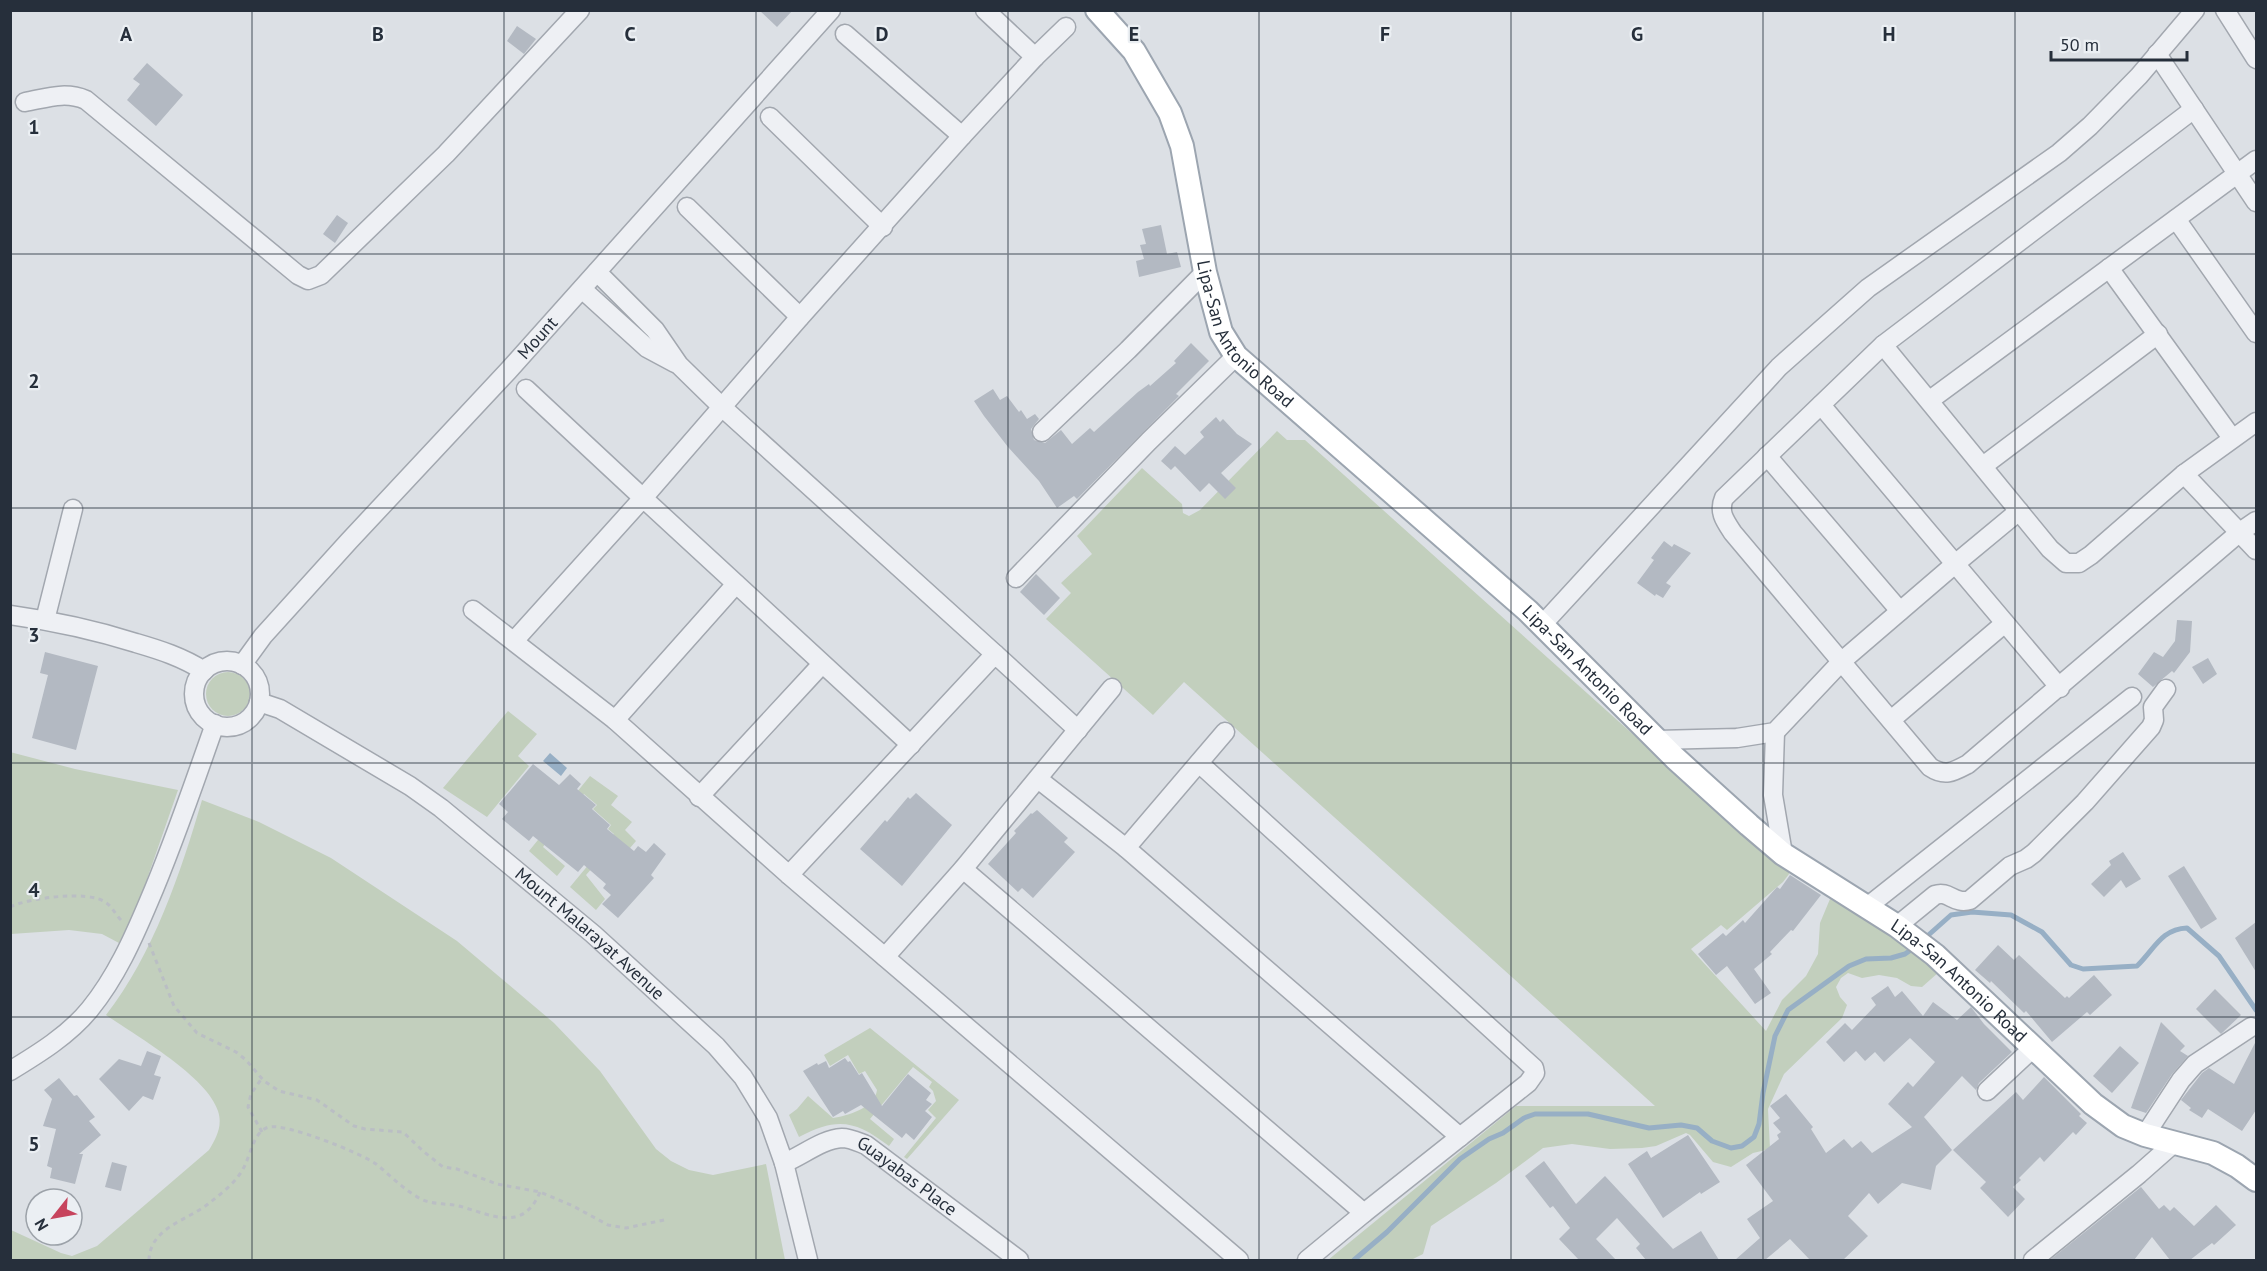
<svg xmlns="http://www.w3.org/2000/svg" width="2267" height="1271" font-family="'PT Sans',sans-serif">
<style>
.green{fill:#c2cfbd}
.water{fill:#97afc5}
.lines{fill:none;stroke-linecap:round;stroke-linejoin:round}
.stream{stroke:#97afc5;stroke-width:5}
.building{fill:#b3b9c2}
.minor-casing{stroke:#a2a7af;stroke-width:21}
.major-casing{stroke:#9ca5b0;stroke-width:26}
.path{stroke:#babec4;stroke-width:3;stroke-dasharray:4.5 4.5;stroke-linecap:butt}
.minor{stroke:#eef0f4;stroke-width:18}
.major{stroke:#fff;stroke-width:22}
.grid{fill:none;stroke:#262f3b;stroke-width:1.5;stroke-opacity:0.55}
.labels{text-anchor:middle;stroke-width:4.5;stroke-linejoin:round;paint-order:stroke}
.street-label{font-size:18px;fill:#262f3b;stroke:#ebeff3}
.grid-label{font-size:20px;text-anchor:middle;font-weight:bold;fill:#262f3b;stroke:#ebeff3;stroke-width:4.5;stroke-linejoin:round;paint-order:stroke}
</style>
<rect width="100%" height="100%" fill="#dce0e5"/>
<!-- green -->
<g class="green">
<path d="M1277 431 1287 440H1305L1724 816 1789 869V874L1783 882 1727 930 1721 925 1691 949 1766 1031 1782 1000 1806 976 1818 954 1820 923 1830 899 1892 933 1939 972 1922 987 1911 986 1897 978 1879 975 1862 978 1848 973 1841 978 1836 987 1840 997 1847 1005 1842 1018 1784 1074 1768 1109 1770 1149 1753 1153 1731 1167 1713 1162 1690 1135 1686 1133 1656 1146 1642 1148 1610 1149 1572 1144 1543 1148 1496 1183 1431 1226 1423 1254 1411 1260H1328L1516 1106H1655L1184 682 1153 715 1046 619 1071 593 1061 583 1092 554 1077 536 1142 468 1182 504 1183 513 1189 516 1200 510Z"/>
<circle cx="228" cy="694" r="22"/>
<path d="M508 711 537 734 518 756 529 766 487 817 443 788Z"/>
<path d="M10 752 75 769 178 790 138 905 119 943 102 934 69 930 11 934Z"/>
<path d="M590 776 618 796 611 805 632 822 625 830 636 841 624 855 612 845 586 875 605 899 596 910 570 887 614 834 608 829 611 825 593 809 597 805 584 794 559 823 543 847 565 866 557 876 529 851Z"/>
<path d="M202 800 259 822 331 858 457 941 554 1023 600 1071 656 1149 671 1161 689 1170 713 1175 766 1164 785 1260H11V1230L61 1253 72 1256 97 1246 209 1150C216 1138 223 1126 218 1111 208 1077 135 1035 106 1015 153 955 181 872 202 800Z"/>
<path d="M870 1028 959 1100 907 1159 904 1157 936 1118 928 1110 936 1101 933 1091 929 1087 932 1082 913 1067 870 1119 894 1139 889 1146C855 1120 837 1117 799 1137L789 1115 797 1109 808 1096 833 1118C847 1116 875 1108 877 1090L865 1071 859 1074 848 1055 830 1066 824 1055Z"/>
</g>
<!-- water -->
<path class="water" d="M550 753 567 768 561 776 543 761Z"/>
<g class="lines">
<!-- stream -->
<g class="stream">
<path d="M1924 939 1951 915 1972 912 2011 915 2042 932 2071 965 2083 969 2137 966C2154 950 2161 929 2187 928L2219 956 2256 1010"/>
<path d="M1354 1260 1387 1232 1460 1159 1489 1139 1503 1133 1524 1118 1535 1114H1588L1649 1128 1681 1125 1697 1128 1712 1141 1731 1148 1742 1146 1754 1137 1759 1124 1763 1093 1775 1036 1788 1010 1849 966 1866 959 1891 958 1905 954 1915 947"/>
</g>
</g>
<!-- building -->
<g class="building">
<path d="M759 10H793L777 27Z"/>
<path d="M517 26 536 39 524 54 507 41Z"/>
<path d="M147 63 183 95 156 126 127 100 140 84 133 79Z"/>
<path d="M337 215 348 223 335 243 323 234Z"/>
<path d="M1161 225 1167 254 1177 252 1181 267 1139 277 1136 261 1144 259 1140 245 1146 244 1142 229Z"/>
<path d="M1191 343 1209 361 1176 394 1179 396 1077 499 1074 496 1057 508 1039 481 1008 447 984 416 974 401 993 389 1000 400 1007 396 1019 412 1021 410 1027 419 1035 414 1039 419 1031 429 1034 440 1045 443 1061 430 1072 444 1090 428 1094 432 1138 392 1149 384 1150 386 1176 363 1174 361Z"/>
<path d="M1216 417 1220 422 1223 419 1237 434 1252 444 1221 473 1236 488 1225 499 1209 483 1200 492 1175 466 1171 470 1161 461 1175 446 1185 455 1204 437 1200 432Z"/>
<path d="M1664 541 1672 547 1674 544 1691 553 1666 583 1671 586 1663 598 1656 594 1655 596 1637 583 1654 560 1651 558Z"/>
<path d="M1036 574 1060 598 1044 615 1020 592Z"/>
<path d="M2177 620 2192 621 2190 652 2174 673 2172 671 2153 687 2138 674 2154 652 2163 657 2175 641Z"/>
<path d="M45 652 98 666 76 750 32 738 48 675 40 673Z"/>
<path d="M2208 658 2217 674 2203 684 2192 667Z"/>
<path d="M533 764 559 785 570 774 581 784 577 789 596 805 592 809 610 825 607 829 634 851 638 846 646 852 654 843 666 854 651 875 654 878 618 918 602 904 611 895 603 888 606 884 584 865 578 872 533 836 529 841 502 819 508 812 499 804Z"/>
<path d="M916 793 952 825 902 886 860 849 885 820 887 822 908 797 910 799Z"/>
<path d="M1037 810 1068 838 1064 842 1075 852 1033 898 1022 888 1018 892 988 864 1016 833 1014 831 1031 813 1032 814Z"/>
<path d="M2123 852 2141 879 2126 888 2121 880 2104 897 2091 884 2111 865 2109 861Z"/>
<path d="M2184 866 2217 919 2201 929 2168 876Z"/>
<path d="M1790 875 1821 895 1793 931 1791 930 1770 952 1772 954 1754 969 1771 993 1755 1004 1727 966 1716 975 1698 954 1723 933 1726 936 1743 920 1745 923 1777 887 1780 889Z"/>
<path d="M2256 922V972L2235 938Z"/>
<path d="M1998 945 2014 960 2019 955 2065 998 2067 996 2069 998 2094 975 2112 995 2090 1015 2087 1012 2052 1042 2026 1011 2024 1013 1991 981 1990 983 1975 970Z"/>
<path d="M1888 986 1895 997 1902 991 1923 1016 1933 1002 1957 1020 1971 1007 1984 1024 2012 1052 1979 1083 1976 1090 1962 1076 1924 1117 1952 1150 1936 1166 1931 1190 1902 1183 1878 1204 1869 1193 1848 1216 1868 1236 1843 1260H1810L1790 1239 1765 1260H1735L1760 1238 1747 1219 1773 1201 1746 1165 1779 1139 1777 1135 1781 1132 1773 1123 1780 1118 1770 1106 1786 1094 1813 1127 1811 1129 1826 1153 1844 1139 1852 1148 1861 1141 1872 1153 1912 1127 1888 1104 1908 1082 1913 1087 1935 1062 1910 1038 1884 1062 1875 1052 1865 1061 1856 1051 1844 1062 1826 1042 1845 1023 1852 1030 1876 1005 1871 998Z"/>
<path d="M2215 989 2241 1015 2221 1034 2196 1009Z"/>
<path d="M2161 1022 2185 1046 2180 1051 2188 1056 2172 1074 2146 1113 2131 1108Z"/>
<path d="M2256 1041V1110L2242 1131 2208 1109 2202 1118 2189 1110 2191 1108 2181 1100 2202 1073 2209 1068 2234 1084Z"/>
<path d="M2120 1046 2139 1063 2112 1093 2093 1076Z"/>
<path d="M147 1051 161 1056 154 1075 161 1077 153 1100 143 1096 129 1111 99 1079 119 1059 141 1066Z"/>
<path d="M845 1058 848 1062 850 1061 859 1075 862 1073 882 1106 908 1074 931 1093 926 1100 932 1104 925 1111 932 1117 914 1140 906 1133 902 1138 861 1105 845 1114 843 1111 833 1117 803 1071 817 1063 818 1065 826 1061 829 1068Z"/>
<path d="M2044 1077 2081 1114 2079 1116 2087 1123 2076 1135 2073 1132 2044 1162 2040 1157 2019 1178 2021 1180 2013 1187 2025 1199 2008 1217 1980 1188 1986 1182 1953 1150 2016 1092 2023 1100Z"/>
<path d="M59 1078 74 1096 77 1095 95 1117 89 1121 101 1135 79 1154H83L75 1184 50 1178 52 1168 47 1166 56 1129 43 1126 52 1099 44 1090Z"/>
<path d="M1688 1135 1720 1182 1701 1194 1700 1192 1663 1218 1628 1164 1647 1151 1651 1158Z"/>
<path d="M1544 1161 1576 1204 1605 1176 1673 1249 1701 1231 1719 1260H1646L1636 1248 1640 1244 1617 1218 1596 1239 1616 1260H1579L1559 1239 1570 1228 1553 1206 1550 1208 1525 1176Z"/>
<path d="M112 1162 127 1166 121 1191 105 1187Z"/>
<path d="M2141 1187 2159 1209 2164 1205 2170 1211 2174 1207 2194 1226 2216 1205 2236 1225 2214 1245 2212 1243 2190 1260H2170L2152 1237 2134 1260H2050Z"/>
</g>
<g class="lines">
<defs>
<g id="minor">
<path d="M985 10 1035 57"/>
<path d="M2225 10 2256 59"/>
<path d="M845 34 962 136"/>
<path d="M2157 54 2256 202"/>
<path d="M25 102C47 98 65 91 86 100L298 275 308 280 321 275 446 154 580 10"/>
<path d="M2194 109 1883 345 1724 498C1718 512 1725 521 1733 533L1930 767C1945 777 1953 772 1968 764L2240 532 2256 521"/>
<path d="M770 117 883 227"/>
<path d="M687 207 800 317"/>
<path d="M2176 219 2256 333"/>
<path d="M2109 268 2232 438"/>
<path d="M597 272 655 330 679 365 723 408 995 654"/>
<path d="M582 289 647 348 675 363"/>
<path d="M1883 345 2050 549 2066 563H2079L2091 555 2184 474 2256 422"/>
<path d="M526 389 643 498 800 317 962 136 1035 57 1066 27"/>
<path d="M1930 400 2256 160"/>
<path d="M1821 405 2060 688"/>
<path d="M1042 432 1128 350 1205 272"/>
<path d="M1767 456 1900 611"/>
<path d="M1983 466 2158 334"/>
<path d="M2184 474 2256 550"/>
<path d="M1016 578 1149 441 1236 356"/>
<path d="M473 610 615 720 789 875 1239 1260"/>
<path d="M10 615C53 621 95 630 136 643 160 650 182 657 204 671"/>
<path d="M45 620 73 509"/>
<path d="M1542 625 1779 367 1868 288 2059 153 2090 126 2139 76 2195 10"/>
<path d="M514 641 643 498 911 745"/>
<circle cx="227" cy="694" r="33"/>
<path id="s1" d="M242 665 263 636 349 541 508 371 831 10"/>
<path id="s2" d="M259 702 280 709 410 786 441 808 593 934 716 1046 743 1077 768 1118 784 1163 808 1260"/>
<path d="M615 720 736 584"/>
<path d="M1891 720 2005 623"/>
<path d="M1225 732 1126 848 1460 1137"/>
<path d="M1775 732 1773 795 1783 854"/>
<path d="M1657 740 1737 738 1775 732 1842 661 1955 564 2019 511"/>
<path d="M1038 779 1126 848"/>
<path d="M699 797 822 664"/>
<path d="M963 869 1364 1213 1528 1083 1535 1073 1534 1068 1199 763"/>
<path d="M789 875 995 654 1078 730"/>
<path d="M1867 907 2132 697"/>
<path d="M1897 926 1935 895C1949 890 1954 905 1970 900L2010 866 2026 859 2034 853 2085 802 2151 727 2154 720 2153 707 2166 689"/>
<path d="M885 957 963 869 1112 688"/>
<path d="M10 1071C38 1054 69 1035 90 1009 116 977 133 939 149 901 174 843 194 783 215 724"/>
<path d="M1987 1091 2033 1048"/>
<path d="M2145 1135 2181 1080 2195 1064 2251 1027"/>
<path id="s3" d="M784 1163C802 1156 822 1139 842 1138 850 1138 858 1142 866 1145L1019 1260"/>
<path d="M1307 1260 1364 1213"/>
<path d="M2033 1260 2139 1174 2173 1144"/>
</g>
<g id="major">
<path id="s4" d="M1097 10 1134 51 1170 113 1182 146 1205 272 1221 332 1236 356 1528 611 1675 758 1749 825 1783 854 1897 926 1935 955 2093 1104 2123 1126 2145 1135 2213 1153 2237 1166 2256 1180"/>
</g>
</defs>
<!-- minor casing -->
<use href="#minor" class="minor-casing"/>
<!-- major casing -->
<use href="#major" class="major-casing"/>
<!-- path -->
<g class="path">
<path d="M10 907C28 898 89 890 105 902 112 906 115 914 121 920"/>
<path d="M149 943 174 1006 197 1033 236 1052 246 1060 264 1081 279 1091 317 1100 354 1126 365 1129 403 1132 423 1151 443 1167 457 1169 497 1184 540 1192 573 1206 608 1225 626 1228 664 1220"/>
<path d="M262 1132 248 1107 251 1094 262 1078"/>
<path d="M149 1260C150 1228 186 1221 208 1204 222 1193 238 1181 245 1165 251 1153 254 1131 269 1127 286 1123 361 1153 376 1164 390 1175 403 1189 419 1198 431 1205 446 1203 459 1206 492 1215 523 1233 540 1192"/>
</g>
<!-- minor -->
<use href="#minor" class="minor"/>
<!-- major -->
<use href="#major" class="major"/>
</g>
<!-- grid -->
<path class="grid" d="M252 10V1260M504 10V1260M756 10V1260M1008 10V1260M1259 10V1260M1511 10V1260M1763 10V1260M2015 10V1260M10 254H2256M10 508H2256M10 763H2256M10 1017H2256"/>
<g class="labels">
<!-- street labels -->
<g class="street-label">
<text dy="6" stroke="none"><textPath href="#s4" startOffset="366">Lipa-San Antonio Road</textPath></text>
<text dy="6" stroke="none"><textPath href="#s1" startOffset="441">Mount</textPath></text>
<text dy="6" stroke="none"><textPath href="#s4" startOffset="852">Lipa-San Antonio Road</textPath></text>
<text dy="6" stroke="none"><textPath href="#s2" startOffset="406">Mount Malarayat Avenue</textPath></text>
<text dy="6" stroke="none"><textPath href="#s4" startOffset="1338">Lipa-San Antonio Road</textPath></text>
<text dy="6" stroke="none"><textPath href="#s3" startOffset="140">Guayabas Place</textPath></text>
</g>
</g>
<g class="grid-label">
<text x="126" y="41">A</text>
<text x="378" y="41">B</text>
<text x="630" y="41">C</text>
<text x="882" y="41">D</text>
<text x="1134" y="41">E</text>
<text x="1385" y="41">F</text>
<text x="1637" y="41">G</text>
<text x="1889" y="41">H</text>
<text x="34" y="134">1</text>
<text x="34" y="388">2</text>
<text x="34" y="642">3</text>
<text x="34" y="897">4</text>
<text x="34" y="1151">5</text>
</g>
<!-- border -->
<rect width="2267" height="1271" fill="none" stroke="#262f3b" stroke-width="24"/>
<!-- north arrow -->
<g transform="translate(54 1217) rotate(239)"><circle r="28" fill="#ebeff3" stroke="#9ca2a9" stroke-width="1.5"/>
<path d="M0-4.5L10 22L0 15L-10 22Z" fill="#c7445d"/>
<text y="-9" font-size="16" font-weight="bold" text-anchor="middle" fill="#262f3b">N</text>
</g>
<!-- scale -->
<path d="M2051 51v9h136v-9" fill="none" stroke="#262f3b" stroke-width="3"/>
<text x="2060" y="51" font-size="18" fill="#262f3b" stroke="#ebeff3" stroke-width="4.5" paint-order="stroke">50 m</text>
</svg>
